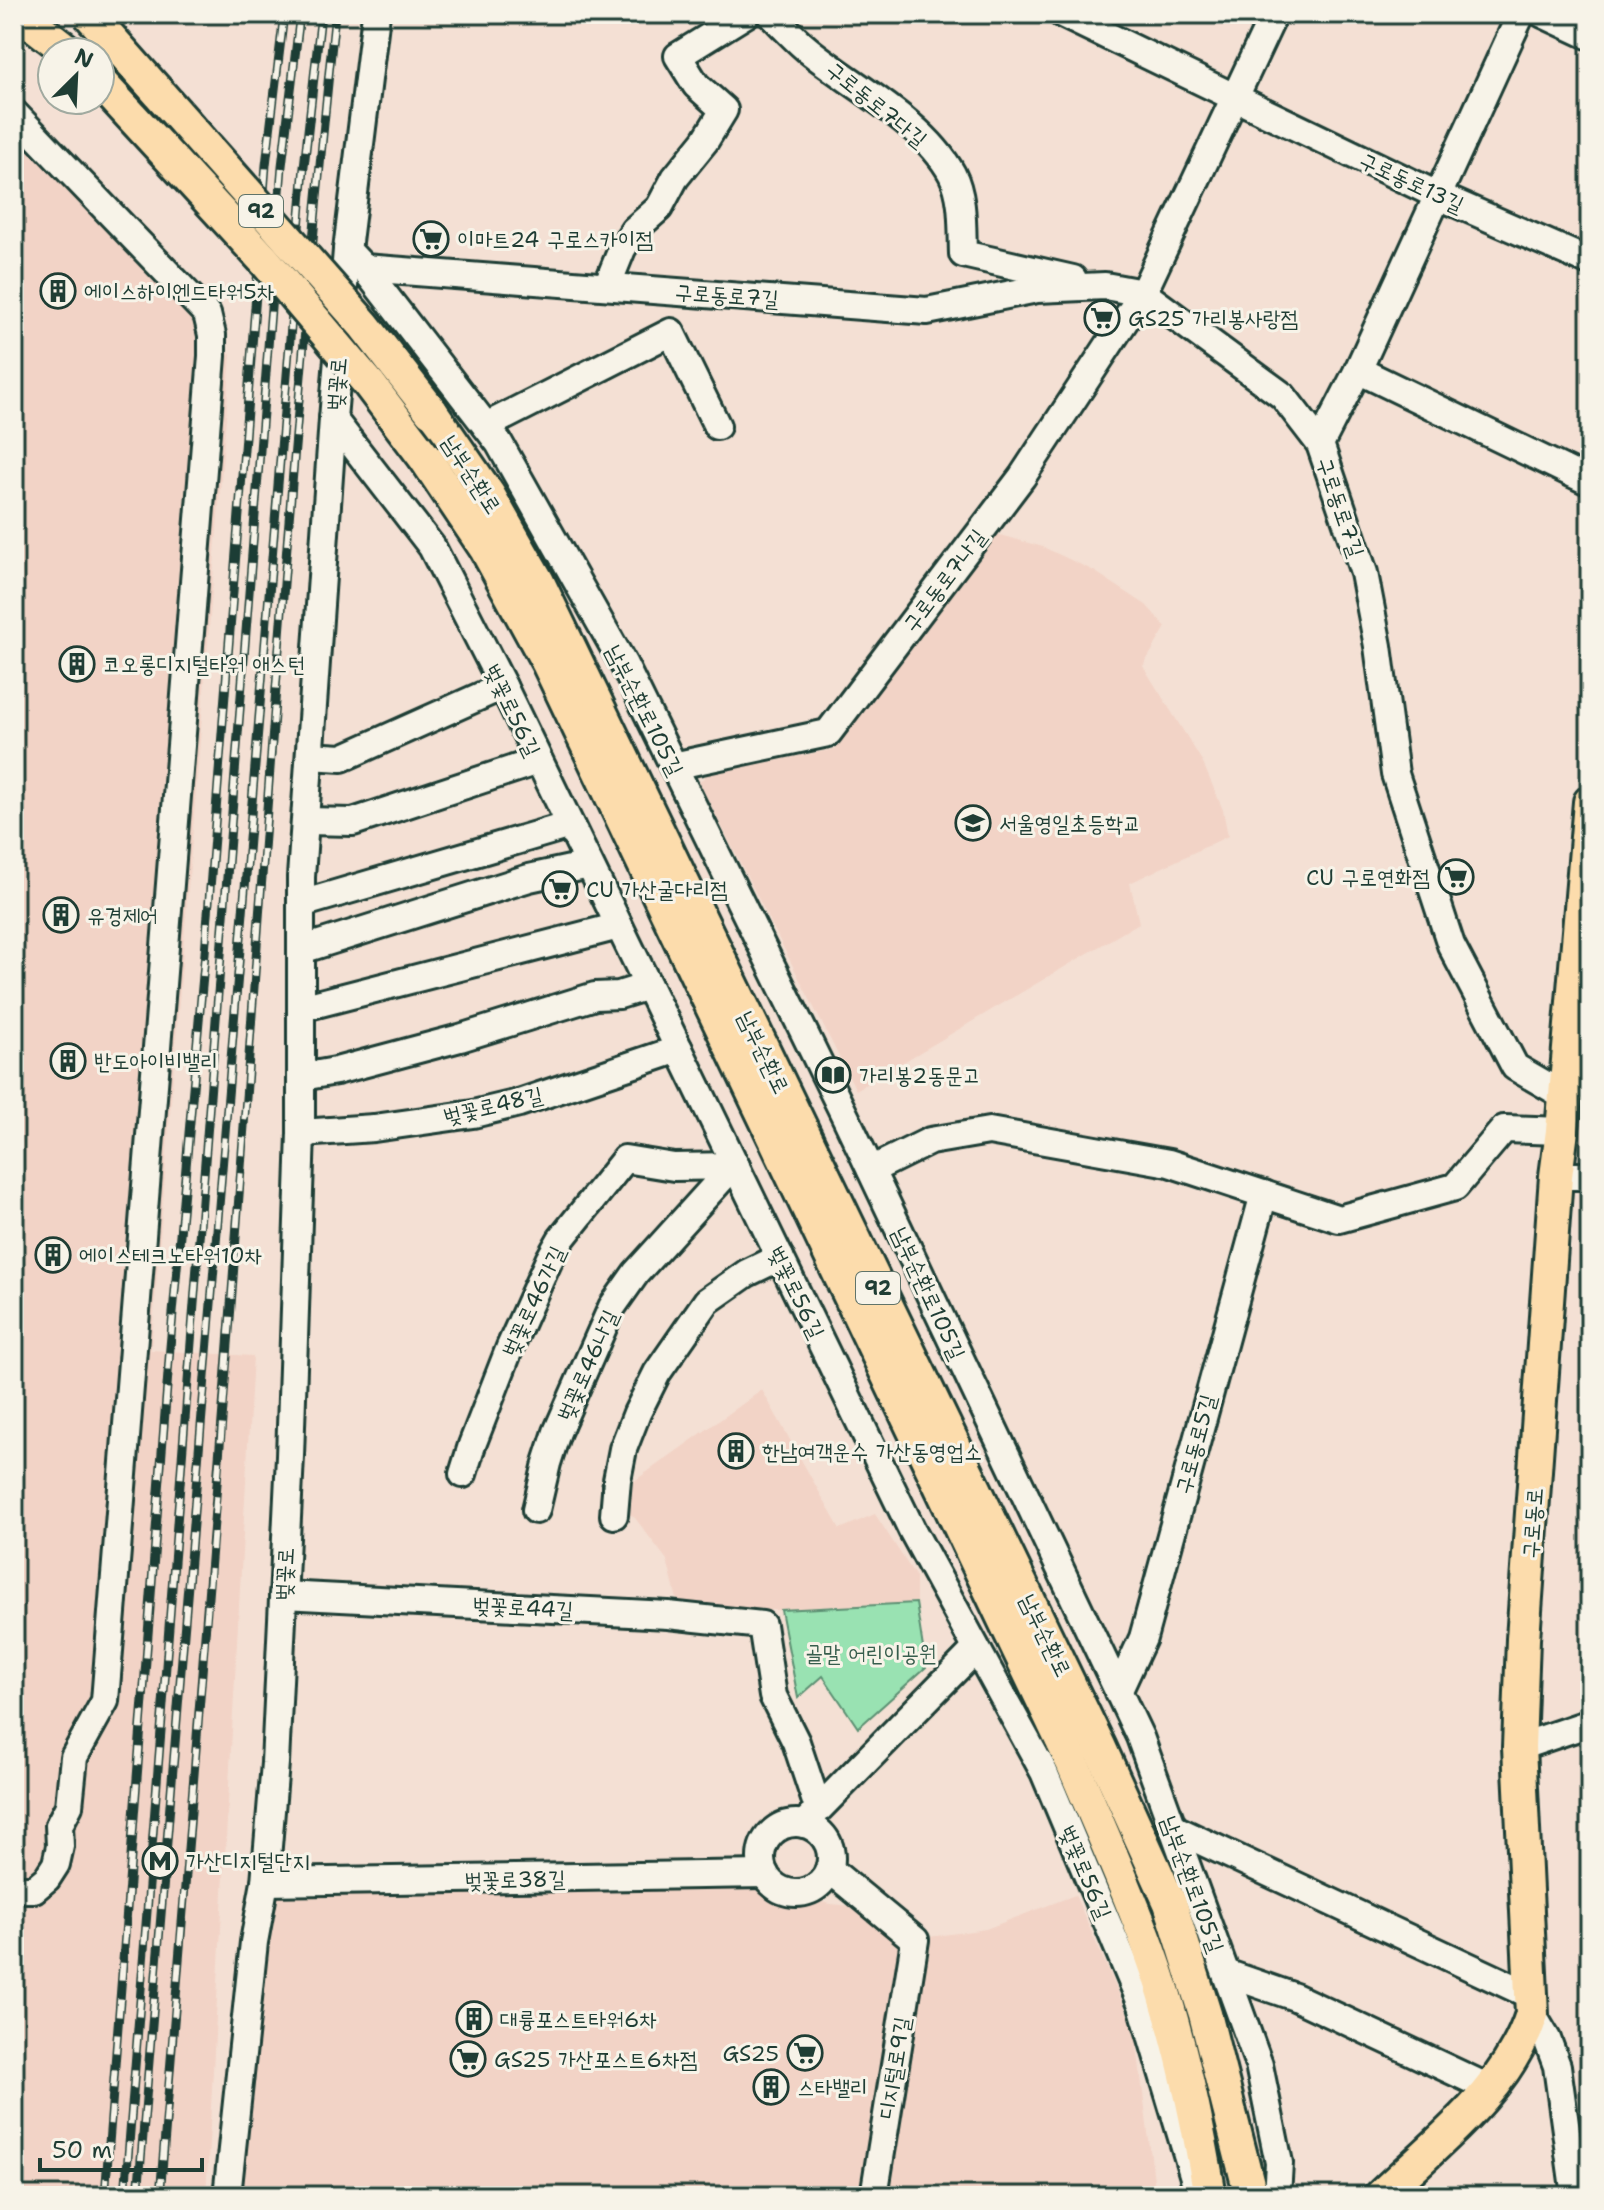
<svg xmlns="http://www.w3.org/2000/svg" width="1604" height="2210" font-family="'Shantell Sans','Poor Story',sans-serif">
<style>
.built{fill:#f2d3c6}
.green{fill:#99e2b2;stroke:#5c9073;stroke-width:2}
.lines{fill:none;stroke-linecap:round;stroke-linejoin:round}
.minor-casing{stroke:#1f3d34;stroke-width:32}
.major-casing{stroke:#1f3d34;stroke-width:38}
.minor{stroke:#f7f3e8;stroke-width:26}
.major{stroke:#fcdcac;stroke-width:32}
.rail-casing{stroke:#1f3d34;stroke-width:9}
.rail{stroke:#f7f3e8;stroke-width:6;stroke-dasharray:18;stroke-linecap:butt}
.major-bridge-casing{stroke:#1f3d34;stroke-width:38;stroke-linecap:butt}
.major-bridge{stroke:#fcdcac;stroke-width:32}
.labels{text-anchor:middle;stroke-width:6;stroke-linejoin:round;paint-order:stroke}
.shield{fill:#f7f3e8;stroke:#60746a;stroke-width:2}
.shield-label{font-size:20px;font-weight:bold;fill:#1f3d34}
.street-label{font-size:22px;fill:#1f3d34;stroke:#f7f3e8}
.poi-label{font-size:22px;fill:#1f3d34;stroke:#f7f3e8;text-anchor:start}
.park-label{font-size:22px;fill:#375e4d;stroke:#f7f3e8}
</style>
<rect width="100%" height="100%" fill="#f4e0d4"/>
<filter id="ink" filterUnits="userSpaceOnUse"><feTurbulence type="fractalNoise" baseFrequency=".0125" numOctaves="2"/><feDisplacementMap in="SourceGraphic" scale="16" xChannelSelector="R" yChannelSelector="G"/><feConvolveMatrix kernelMatrix="1 2 1 2 8 2 1 2 1" color-interpolation-filters="sRGB"/></filter>
<g filter="url(#ink)">
<!-- built -->
<g class="built">
<path d="M14 131 231 354 151 1350 253 1356 206 2196H14Z"/>
<path d="M996 534 1043 547 1094 571 1146 605 1166 627 1143 666 1202 761 1223 810 1228 836 1130 883 1139 923 856 1090 699 782 708 774 835 749Z"/>
<path d="M762 1390 840 1529 875 1514 916 1577V1603L781 1610 680 1611 667 1560 635 1518 620 1508 626 1487Z"/>
<path d="M702 1876 831 1904 852 1906 915 1939 986 1929 1075 1895 1135 2030 1156 2196H234L265 1882Z"/>
</g>
<!-- green -->
<path class="green" d="M916 1603 926 1667 858 1728 823 1676 798 1698 781 1610Z"/>
<g class="lines">
<defs>
<g id="minor">
<path d="M771 14C783 26 794 38 807 49 852 86 924 122 952 174 964 197 962 228 963 254L1073 279"/>
<path d="M1062 14 1439 196 1590 262"/>
<path d="M1543 14 1590 36"/>
<path d="M14 113 207 314 212 335V356L105 1701 74 1757 69 1806 59 1825 60 1846 56 1864 47 1878 34 1889H14"/>
<path d="M347 250 364 268 499 443 624 665 847 1120 1140 1737 1259 2065 1279 2163 1277 2196"/>
<path d="M364 268 927 311 1037 289 1105 286 1143 293 1283 396 1320 444 1364 573 1378 646 1395 774 1451 945 1515 1067 1565 1096"/>
<path d="M607 286 622 249 634 230 659 208 675 178 705 141 724 110 696 85 678 56 746 14"/>
<path d="M1358 370 1590 482"/>
<path d="M333 419 432 547 503 686 912 1530 1044 1772 1142 2005 1195 2181"/>
<path d="M486 426 671 332 717 426"/>
<path d="M1320 444 1358 370 1521 14"/>
<path d="M310 756 342 758 503 686"/>
<path d="M673 766 828 733 1022 477 1143 293 1274 14"/>
<path d="M306 821 353 822 538 761"/>
<path d="M301 904 570 825"/>
<path d="M301 950 529 878 589 865"/>
<path d="M301 1008 619 926"/>
<path d="M302 1077 336 1071 460 1038 595 996 619 995 648 986"/>
<path d="M301 1133 374 1128 473 1114 519 1103 679 1049"/>
<path d="M871 1170 930 1141 989 1131 1169 1163 1339 1219 1455 1187 1504 1129 1562 1131"/>
<path d="M1556 1176H1590"/>
<path d="M463 1474 472 1445 510 1347 549 1260 561 1239 625 1159 674 1167 736 1166"/>
<path d="M536 1510 547 1463 557 1432 612 1307 636 1273 723 1177 736 1166"/>
<path d="M614 1515 617 1480 623 1449 637 1413 657 1373 707 1301 747 1273 780 1257"/>
<path d="M283 1595 668 1615 762 1625 773 1696 796 1742 818 1808"/>
<path d="M1118 1692 1143 1638 1264 1194"/>
<path d="M1519 1747 1590 1723"/>
<circle cx="796" cy="1858" r="35"/>
<path d="M804 1824 976 1649"/>
<path d="M1173 1828 1532 1996"/>
<path d="M829 1869 915 1940 874 2196"/>
<path d="M265 1882 765 1874"/>
<path d="M1226 1973 1295 1997 1489 2088"/>
<path d="M1532 2014 1547 2039 1557 2066 1575 2196"/>
<path d="M227 2196 254 1942 265 1882 275 1763 290 1456 301 1133V877L333 419 347 250 376 14"/>
</g>
<g id="major">
<path d="M20 14 69 52"/>
<path d="M431 411 488 494 538 582 1100 1748 1170 1903 1205 2014 1251 2196"/>
<path d="M425 458 486 549 548 663 1072 1762C1098 1824 1126 1885 1149 1948 1178 2027 1196 2113 1210 2196"/>
<path d="M1381 2196C1436 2143 1508 2090 1532 2014L1519 1747 1523 1639 1556 1176 1562 1131 1590 802"/>
</g>
</defs>
<!-- minor casing -->
<use href="#minor" class="minor-casing"/>
<!-- major casing -->
<use href="#major" class="major-casing"/>
<!-- minor -->
<use href="#minor" class="minor"/>
<!-- major -->
<use href="#major" class="major"/>
<defs>
<g id="rail">
<path d="M105 2196 170 1347 205 953 266 165 284 14"/>
<path d="M125 2196 282 166 300 14"/>
<path d="M138 2196 304 167 321 14"/>
<path d="M160 2196C183 1904 208 1611 230 1319 262 884 290 448 335 14"/>
</g>
</defs>
<!-- rail casing -->
<use href="#rail" class="rail-casing"/>
<!-- rail -->
<use href="#rail" class="rail"/>
<defs>
<g id="major-bridge">
<path d="M89 14 364 325 431 411"/>
<path d="M100 82 265 261 369 384 425 458"/>
</g>
</defs>
<!-- major-bridge casing -->
<use href="#major-bridge" class="major-bridge-casing"/>
<!-- major-bridge -->
<use href="#major-bridge" class="major-bridge"/>
</g>
</g>
<!-- icons -->
<defs>
<symbol id="supermarket-ring" viewBox="-11 -11 22 22"><circle r="9.5" fill="#f7f3e8" stroke="#1f3d34" stroke-width="1.5"/><path d="M-6-5.5h2.5l.6 2H6L4.5 2H-2.5L-4.4-4H-6ZM-1.5 3.2a1.3 1.3 0 1 0 .1 0ZM3 3.2a1.3 1.3 0 1 0 .1 0Z" fill="#1f3d34"/></symbol>
<symbol id="building-ring" viewBox="-11 -11 22 22"><circle r="9.5" fill="#f7f3e8" stroke="#1f3d34" stroke-width="1.5"/><path d="M-4-6H4V6H1V3H-1V6H-4ZM-2.5-4.3h1.7v1.8h-1.7ZM.8-4.3h1.7v1.8H.8ZM-2.5-1h1.7V.8h-1.7ZM.8-1h1.7V.8H.8Z" fill="#1f3d34"/></symbol>
<symbol id="school-ring" viewBox="-11 -11 22 22"><circle r="9.5" fill="#f7f3e8" stroke="#1f3d34" stroke-width="1.5"/><path d="M0-5L7-2L0 1L-7-2ZM-4 1L0 2.5L4 1V4Q0 6-4 4Z" fill="#1f3d34"/></symbol>
<symbol id="library-ring" viewBox="-11 -11 22 22"><circle r="9.5" fill="#f7f3e8" stroke="#1f3d34" stroke-width="1.5"/><path d="M-6-4Q-3-5.5-.7-3.5V5Q-3 3-6 4ZM6-4Q3-5.5 .7-3.5V5Q3 3 6 4Z" fill="#1f3d34"/></symbol>
<symbol id="metro-ring" viewBox="-11 -11 22 22"><circle r="9.5" fill="#f7f3e8" stroke="#1f3d34" stroke-width="1.5"/><path d="M-5.5 5V-5H-3L0 0L3-5H5.5V5H3V-.5L0 4L-3-.5V5Z" fill="#1f3d34"/></symbol>
</defs>
<g fill-rule="evenodd">
<use href="#supermarket-ring" x="411" y="219" width="40" height="40"/>
<use href="#building-ring" x="38" y="271" width="40" height="40"/>
<use href="#supermarket-ring" x="1082" y="298" width="40" height="40"/>
<use href="#building-ring" x="57" y="644" width="40" height="40"/>
<use href="#school-ring" x="953" y="803" width="40" height="40"/>
<use href="#supermarket-ring" x="1436" y="857" width="40" height="40"/>
<use href="#supermarket-ring" x="540" y="869" width="40" height="40"/>
<use href="#building-ring" x="41" y="895" width="40" height="40"/>
<use href="#building-ring" x="48" y="1041" width="40" height="40"/>
<use href="#library-ring" x="813" y="1055" width="40" height="40"/>
<use href="#building-ring" x="33" y="1235" width="40" height="40"/>
<use href="#building-ring" x="716" y="1431" width="40" height="40"/>
<use href="#metro-ring" x="140" y="1841" width="40" height="40"/>
<use href="#building-ring" x="454" y="1999" width="40" height="40"/>
<use href="#supermarket-ring" x="785" y="2033" width="40" height="40"/>
<use href="#supermarket-ring" x="448" y="2039" width="40" height="40"/>
<use href="#building-ring" x="751" y="2067" width="40" height="40"/>
</g>
<g class="labels">
<!-- shield labels -->
<g class="shield">
<rect x="239" y="195" width="44" height="32" rx="6"/>
<rect x="856" y="1272" width="44" height="32" rx="6"/>
</g>
<g class="shield-label">
<text x="261" y="218">92</text>
<text x="878" y="1295">92</text>
</g>
<!-- street labels -->
<g class="street-label">
<text transform="translate(877 104) rotate(39)" y="8">구로동로7다길</text>
<text transform="translate(1412 182) rotate(25)" y="8">구로동로13길</text>
<text transform="translate(727 295) rotate(4)" y="8">구로동로7길</text>
<text transform="translate(336 384) rotate(-85)" y="8">벚꽃로</text>
<text transform="translate(472 474) rotate(57)" y="8">남부순환로</text>
<text transform="translate(1341 507) rotate(71)" y="8">구로동로7길</text>
<text transform="translate(944 580) rotate(-53)" y="8">구로동로7나길</text>
<text transform="translate(513 710) rotate(64)" y="8">벚꽃로56길</text>
<text transform="translate(645 710) rotate(63)" y="8">남부순환로105길</text>
<text transform="translate(764 1052) rotate(64)" y="8">남부순환로</text>
<text transform="translate(493 1105) rotate(-13)" y="8">벚꽃로48길</text>
<text transform="translate(797 1292) rotate(64)" y="8">벚꽃로56길</text>
<text transform="translate(929 1293) rotate(65)" y="8">남부순환로105길</text>
<text transform="translate(533 1301) rotate(-65)" y="8">벚꽃로46가길</text>
<text transform="translate(587 1365) rotate(-66)" y="8">벚꽃로46나길</text>
<text transform="translate(1195 1444) rotate(-75)" y="8">구로동로5길</text>
<text transform="translate(1532 1523) rotate(-86)" y="8">구로동로</text>
<text transform="translate(284 1574) rotate(-87)" y="8">벚꽃로</text>
<text transform="translate(523 1607) rotate(3)" y="8">벚꽃로44길</text>
<text transform="translate(1046 1635) rotate(64)" y="8">남부순환로</text>
<text transform="translate(1086 1872) rotate(67)" y="8">벚꽃로56길</text>
<text transform="translate(515 1879) rotate(-1)" y="8">벚꽃로38길</text>
<text transform="translate(1193 1884) rotate(70)" y="8">남부순환로105길</text>
<text transform="translate(894 2068) rotate(-81)" y="8">디지털로9길</text>
</g>
<!-- poi labels -->
<g class="poi-label">
<text x="457" y="247">이마트24 구로스카이점</text>
<text x="84" y="299">에이스하이엔드타워5차</text>
<text x="1128" y="326">GS25 가리봉사랑점</text>
<text x="103" y="672">코오롱디지털타워 애스턴</text>
<text x="999" y="831">서울영일초등학교</text>
<text x="1430" y="885" text-anchor="end">CU 구로연화점</text>
<text x="586" y="897">CU 가산굴다리점</text>
<text x="87" y="923">유경제어</text>
<text x="94" y="1069">반도아이비밸리</text>
<text x="859" y="1083">가리봉2동문고</text>
<text x="79" y="1263">에이스테크노타워10차</text>
<text x="762" y="1459">한남여객운수 가산동영업소</text>
<text x="186" y="1869">가산디지털단지</text>
<text x="500" y="2027">대륭포스트타워6차</text>
<text x="779" y="2061" text-anchor="end">GS25</text>
<text x="494" y="2067">GS25 가산포스트6차점</text>
<text x="797" y="2095">스타밸리</text>
</g>
<!-- park labels -->
<g class="park-label">
<text x="871" y="1661">골말 어린이공원</text>
</g>
</g>
<!-- margin -->
<rect width="1604" height="2210" fill="none" stroke="#f7f3e8" stroke-width="48"/>
<rect x="24" y="24" width="1556" height="2162" fill="none" stroke="#1f3d34" stroke-width="3" filter="url(#ink)"/>
<!-- north arrow -->
<g transform="translate(76 76) rotate(24)"><circle r="38" fill="#f7f3e8" stroke="#a1aaa0" stroke-width="2"/>
<path d="M0-6L14 30L0 20L-14 30Z" fill="#1f3d34"/>
<text y="-12" font-size="22" font-weight="bold" text-anchor="middle" fill="#1f3d34">N</text>
</g>
<!-- scale -->
<path d="M40 2158v12h162v-12" fill="none" stroke="#1f3d34" stroke-width="4"/>
<text x="52" y="2158" font-size="24" fill="#1f3d34" stroke="#f7f3e8" stroke-width="6" paint-order="stroke">50 m</text>
</svg>
